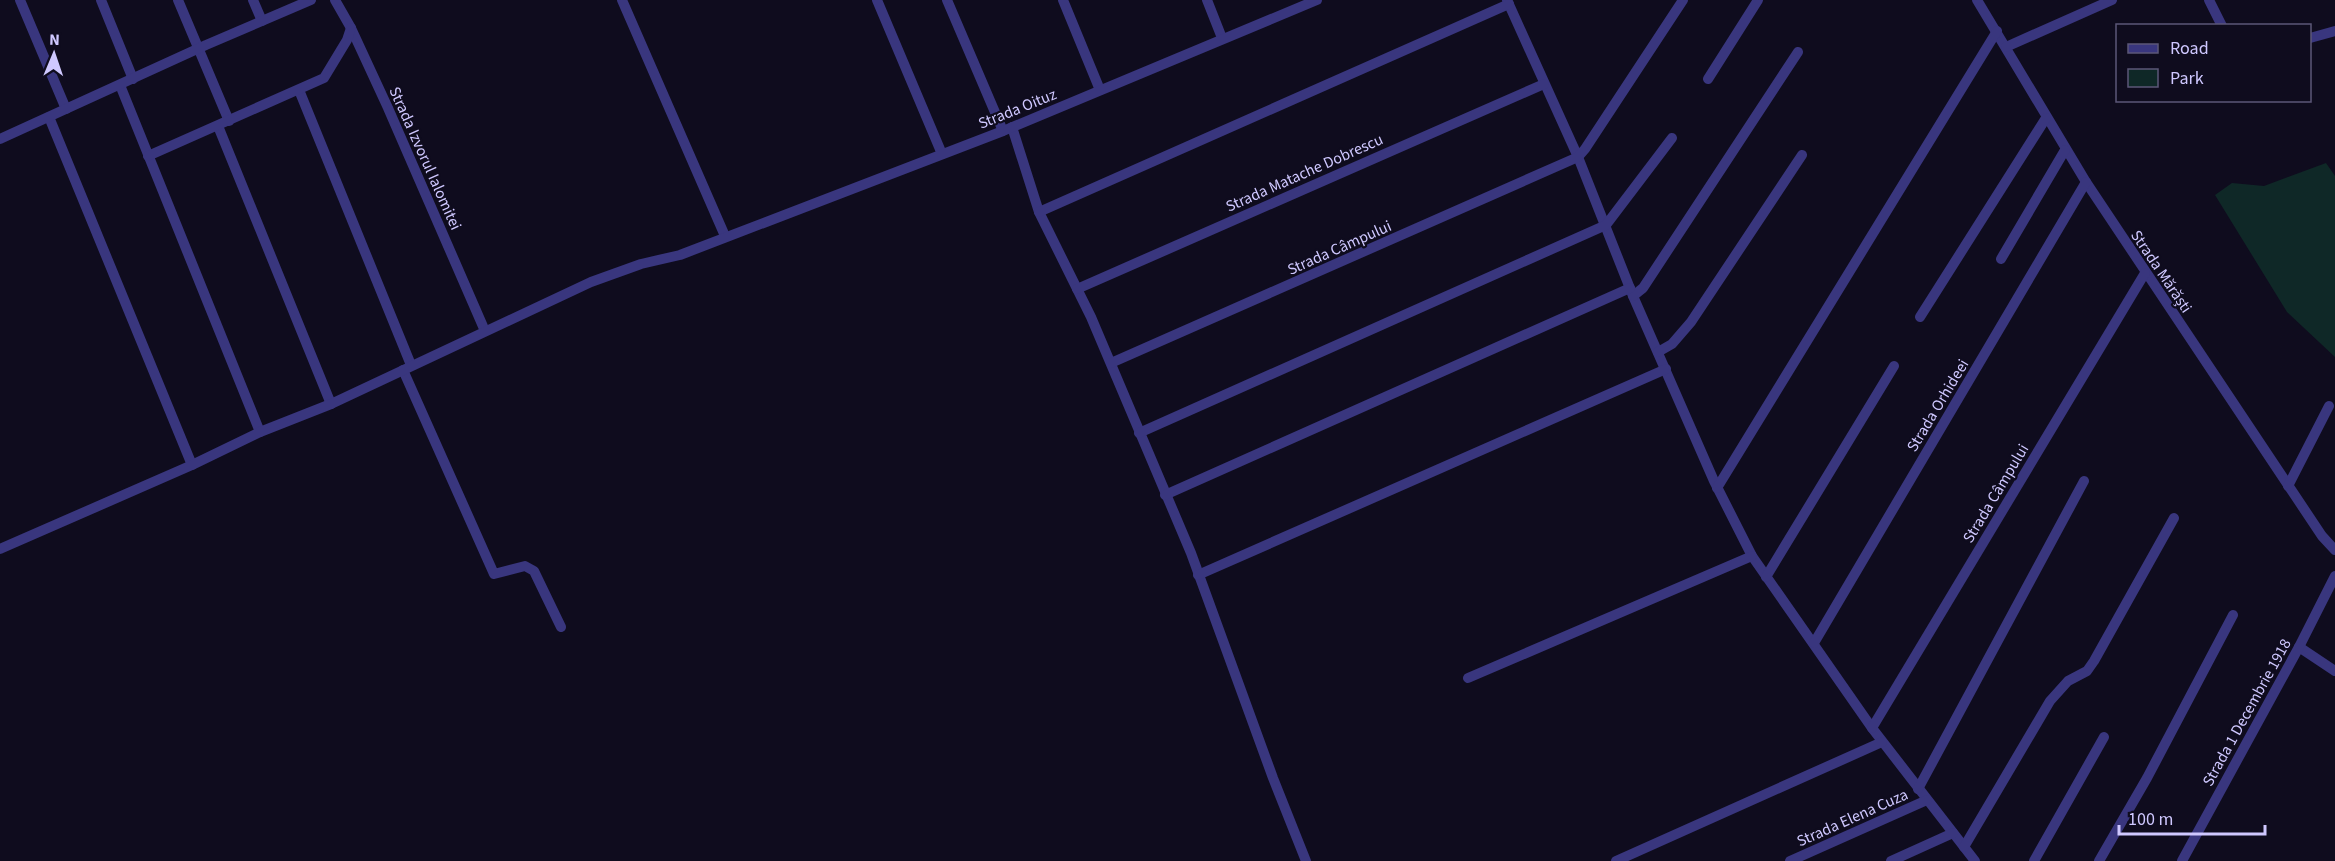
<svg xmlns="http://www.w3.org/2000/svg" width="2335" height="861" font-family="'Source Sans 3',sans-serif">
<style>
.green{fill:#0f2827}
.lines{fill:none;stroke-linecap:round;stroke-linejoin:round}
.street{stroke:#39367e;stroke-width:10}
.labels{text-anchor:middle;stroke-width:4.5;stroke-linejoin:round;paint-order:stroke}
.street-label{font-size:16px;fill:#cfc8ff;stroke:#0f0c1e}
</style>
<rect width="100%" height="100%" fill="#0f0c1e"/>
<!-- green -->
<path class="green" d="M2326 163 2335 176V357L2287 312 2215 195 2232 183 2264 186Z"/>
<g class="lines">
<!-- street -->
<g class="street">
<path d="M20 0 66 109"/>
<path d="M101 0 133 79"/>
<path d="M178 0 229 121"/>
<path d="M253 0 262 21"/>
<path d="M335 0 351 28 388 108 485 331"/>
<path d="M622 0 725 236"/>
<path d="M877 0 942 154"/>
<path d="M947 0 1003 131"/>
<path d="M1063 0 1100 90"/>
<path d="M1207 0 1222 38"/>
<path d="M1507 0 1578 157 1633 296 1714 481 1752 556 1872 728 1975 861"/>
<path d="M1977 0 2086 182 2322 536 2335 550"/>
<path d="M2209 0 2222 26"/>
<path d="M2310 38 2335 31"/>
<path d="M2006 47 2112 0"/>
<path d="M1708 79 1758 0"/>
<path d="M120 85 260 432"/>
<path d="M299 90 411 365"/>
<path d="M49 117 192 465"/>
<path d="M218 126 331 404"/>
<path d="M1012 127 1039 212 1091 317 1191 553 1273 778 1306 861"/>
<path d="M0 139 206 45 311 0"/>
<path d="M148 156 324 78 347 40 351 28"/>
<path d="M1039 212 1509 4"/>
<path d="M2001 259 2065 150"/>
<path d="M1077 289 1544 84"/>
<path d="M1633 296 1643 288 1798 52"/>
<path d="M1920 317 2046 118"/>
<path d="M1658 352 1672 344 1691 322 1802 155"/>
<path d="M1111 363 1578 157 1585 149 1683 0"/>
<path d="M403 370 494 574 525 566 534 571 561 627"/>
<path d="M1139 433 1606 225 1672 138"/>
<path d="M2288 486 2329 406"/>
<path d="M1717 488 1997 31"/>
<path d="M1165 495 1630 288"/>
<path d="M0 549 192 465 260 432 331 404 591 282 641 264 680 255 1003 131 1317 0"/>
<path d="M1198 575 1666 369"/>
<path d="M1766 577 1894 366"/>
<path d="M1814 643 2086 182"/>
<path d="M2299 647 2335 671"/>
<path d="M1468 678 1752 556"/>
<path d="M1872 728 2145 273"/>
<path d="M1918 789 2084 481"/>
<path d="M1964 847 2050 701 2068 681 2087 671 2094 661 2174 518"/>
<path d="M1616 861 1882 742"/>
<path d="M1790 861 1927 800"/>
<path d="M1891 861 1953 833"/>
<path d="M2034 861 2104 737"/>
<path d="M2099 861 2147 778 2233 615"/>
<path d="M2182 861 2299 647 2335 576"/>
</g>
</g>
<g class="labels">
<!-- street labels -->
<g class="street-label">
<text transform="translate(1017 108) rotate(-22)" y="6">Strada Oituz</text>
<text transform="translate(426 158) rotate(66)" y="6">Strada Izvorul Ialomitei</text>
<text transform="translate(1304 172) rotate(-24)" y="6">Strada Matache Dobrescu</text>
<text transform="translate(1339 247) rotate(-24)" y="6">Strada Câmpului</text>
<text transform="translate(2162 271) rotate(56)" y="6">Strada Mărăști</text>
<text transform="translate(1937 405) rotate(-59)" y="6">Strada Orhideei</text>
<text transform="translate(1995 493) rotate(-59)" y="6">Strada Câmpului</text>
<text transform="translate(2246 712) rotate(-61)" y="6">Strada 1 Decembrie 1918</text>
<text transform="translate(1852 817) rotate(-24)" y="6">Strada Elena Cuza</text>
</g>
</g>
<!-- legend -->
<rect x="2116" y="24" width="195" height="78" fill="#0f0c1e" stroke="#5c5778" stroke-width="1.5"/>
<rect x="2128" y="44" width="30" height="9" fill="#39367e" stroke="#5c5778" stroke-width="1.5"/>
<text x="2170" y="54" font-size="18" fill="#cfc8ff">Road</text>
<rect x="2128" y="69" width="30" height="18" fill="#0f2827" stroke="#5c5778" stroke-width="1.5"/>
<text x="2170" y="84" font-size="18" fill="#cfc8ff">Park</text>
<!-- north arrow -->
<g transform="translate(54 54) rotate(2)" stroke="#0f0c1e" stroke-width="4.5" paint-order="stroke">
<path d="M0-4.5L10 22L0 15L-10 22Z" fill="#cfc8ff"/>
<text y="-9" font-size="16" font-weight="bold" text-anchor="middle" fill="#cfc8ff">N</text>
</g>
<!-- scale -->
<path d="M2119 825v9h146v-9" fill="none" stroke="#cfc8ff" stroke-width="3"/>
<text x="2128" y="825" font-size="18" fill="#cfc8ff" stroke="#0f0c1e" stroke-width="4.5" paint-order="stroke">100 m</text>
</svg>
